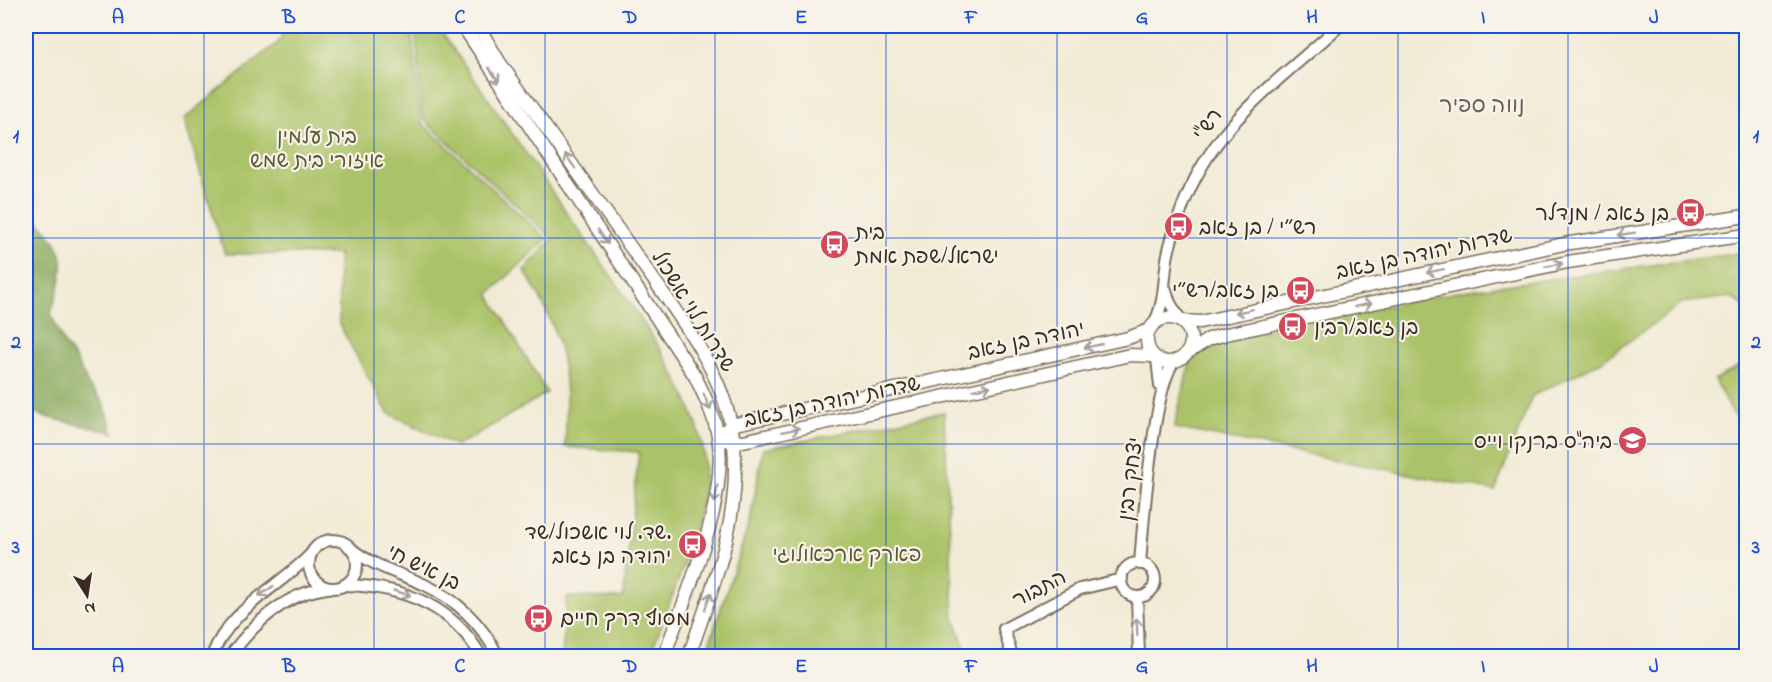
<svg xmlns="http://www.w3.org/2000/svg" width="1772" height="682" font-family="'Indie Flower','Playpen Sans Hebrew',sans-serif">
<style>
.green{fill:#abc368;stroke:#737643;stroke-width:1.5}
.forest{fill:#88a95c;stroke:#626a3d;stroke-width:1.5}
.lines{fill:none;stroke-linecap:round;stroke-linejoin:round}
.tertiary-casing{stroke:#7b6e5e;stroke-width:14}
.secondary-casing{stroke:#7b6e5e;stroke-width:15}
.tertiary{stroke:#fff;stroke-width:10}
.secondary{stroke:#fff;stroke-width:12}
.oneway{stroke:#a79f9a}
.grid{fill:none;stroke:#1d4ed8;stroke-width:1.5;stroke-opacity:0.55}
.labels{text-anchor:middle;stroke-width:4.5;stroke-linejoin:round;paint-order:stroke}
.street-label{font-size:21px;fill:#3b2a1e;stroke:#f7f3e8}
.park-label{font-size:21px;fill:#5d5834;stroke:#f7f3e8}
.poi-label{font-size:21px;fill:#3b2a1e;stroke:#f7f3e8;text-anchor:end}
.neighbourhood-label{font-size:22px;fill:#725758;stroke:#f7f3e8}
.neatline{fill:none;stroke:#1d4ed8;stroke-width:2}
.grid-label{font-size:20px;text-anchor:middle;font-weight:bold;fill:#1d4ed8}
</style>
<rect width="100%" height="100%" fill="#f7f3e8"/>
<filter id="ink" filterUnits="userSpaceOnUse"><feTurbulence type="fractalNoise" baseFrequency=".0167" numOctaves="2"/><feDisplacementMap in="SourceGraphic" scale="12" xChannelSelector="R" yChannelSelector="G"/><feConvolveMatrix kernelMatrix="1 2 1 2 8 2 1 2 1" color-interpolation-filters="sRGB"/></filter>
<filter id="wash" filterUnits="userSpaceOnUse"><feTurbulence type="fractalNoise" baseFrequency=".008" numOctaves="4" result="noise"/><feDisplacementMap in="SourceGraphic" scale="24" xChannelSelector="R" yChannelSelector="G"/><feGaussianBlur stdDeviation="1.35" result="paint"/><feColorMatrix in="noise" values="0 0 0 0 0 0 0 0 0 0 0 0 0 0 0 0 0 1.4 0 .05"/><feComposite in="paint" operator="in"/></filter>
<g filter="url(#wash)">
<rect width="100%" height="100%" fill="#f1ebd5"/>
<!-- green -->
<g class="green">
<path d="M284 26H411L421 122 547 239 489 294 547 393 457 446 388 413 339 324 338 254H225L184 119 281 40Z"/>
<path d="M415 26H437C486 95 534 165 582 235 622 292 696 387 704 456 710 514 669 601 650 656H562L567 597 623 598 639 452 565 447C570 375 563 331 524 270L553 239 423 119Z"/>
<path d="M1746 252V308L1731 297 1682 303 1600 362 1532 396 1495 491 1174 428 1191 357 1222 339 1462 291Z"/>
<path d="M1746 362V430L1744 432 1714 380Z"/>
<path d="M944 412 954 618 968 656H705L750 521 763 449Z"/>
</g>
<!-- forest -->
<path class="forest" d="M26 209C69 251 69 257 51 313L63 342 76 360 89 386 103 402 114 433 41 416 26 405Z"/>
</g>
<g filter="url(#ink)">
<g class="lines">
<defs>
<g id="tertiary">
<path d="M1166 290 1170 303 1180 319"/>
<path d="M1153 325C1166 303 1163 279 1168 254 1171 240 1176 225 1181 211 1212 124 1275 85 1339 26"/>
<path d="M1157 359 1160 386"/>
<circle cx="333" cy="564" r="24"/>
<path d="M349 547C372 566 397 572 423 584 456 599 482 624 498 656"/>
<circle cx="1138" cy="580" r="17"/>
<path d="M1140 564C1143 524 1153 387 1175 360"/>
<path d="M344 585C401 586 452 605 481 656"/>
<path d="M1137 597 1139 656"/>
<path d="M212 656C229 609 278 588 311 554"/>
<path d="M230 656C254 623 285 593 327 588"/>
<path d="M1012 656 1004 629 1080 589 1122 579"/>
</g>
<g id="secondary">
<path d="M463 26 695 376C704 395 714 415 718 436 729 501 686 594 664 656"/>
<path d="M478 26 500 63C545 126 590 189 634 252 674 310 728 373 734 445 741 520 713 586 689 656"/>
<circle cx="1169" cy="340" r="22"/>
<path d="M1183 321 1200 322 1564 244 1746 216"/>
<path d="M1187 353 1209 339 1226 334 1568 262 1746 235"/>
<path d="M726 430 731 425 1128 338 1149 330"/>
<path d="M727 440 734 443 1130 355 1153 356"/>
</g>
</defs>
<!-- tertiary casing -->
<use href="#tertiary" class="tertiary-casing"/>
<!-- secondary casing -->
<use href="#secondary" class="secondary-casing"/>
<!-- tertiary -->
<use href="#tertiary" class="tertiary"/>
<!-- secondary -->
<use href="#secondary" class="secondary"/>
</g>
<!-- one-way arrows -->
<defs><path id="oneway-shaft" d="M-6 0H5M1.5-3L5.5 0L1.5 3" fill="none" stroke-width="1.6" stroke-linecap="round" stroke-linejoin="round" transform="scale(1.5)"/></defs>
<g class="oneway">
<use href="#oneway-shaft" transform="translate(494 75) rotate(56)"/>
<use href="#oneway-shaft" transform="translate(570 161) rotate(-125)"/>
<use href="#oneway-shaft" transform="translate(1626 234) rotate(171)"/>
<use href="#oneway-shaft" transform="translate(603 237) rotate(56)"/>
<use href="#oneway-shaft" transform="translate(1554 265) rotate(-11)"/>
<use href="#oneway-shaft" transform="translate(1435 271) rotate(168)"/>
<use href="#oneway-shaft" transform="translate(1363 305) rotate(-12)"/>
<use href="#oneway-shaft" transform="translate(1244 311) rotate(168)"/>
<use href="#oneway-shaft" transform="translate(1093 346) rotate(168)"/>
<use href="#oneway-shaft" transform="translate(982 388) rotate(-12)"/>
<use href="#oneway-shaft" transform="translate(707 402) rotate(68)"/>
<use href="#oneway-shaft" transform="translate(791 430) rotate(-12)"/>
<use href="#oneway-shaft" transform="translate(716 494) rotate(99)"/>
<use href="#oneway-shaft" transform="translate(266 591) rotate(146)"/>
<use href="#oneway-shaft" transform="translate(402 593) rotate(16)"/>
<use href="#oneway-shaft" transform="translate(708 601) rotate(-71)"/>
<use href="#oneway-shaft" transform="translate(1137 627) rotate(-92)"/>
</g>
</g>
<!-- grid -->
<path class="grid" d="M204 26V656M374 26V656M545 26V656M715 26V656M886 26V656M1057 26V656M1227 26V656M1398 26V656M1568 26V656M26 238H1746M26 444H1746"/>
<!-- icons -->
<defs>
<symbol id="bus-disc" viewBox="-11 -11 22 22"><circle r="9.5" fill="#d1495b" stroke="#f7f3e8"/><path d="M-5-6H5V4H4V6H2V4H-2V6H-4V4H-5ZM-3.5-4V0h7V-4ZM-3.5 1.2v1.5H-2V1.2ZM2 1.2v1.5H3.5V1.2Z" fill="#fff"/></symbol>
<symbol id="school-disc" viewBox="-11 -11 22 22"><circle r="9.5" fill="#d1495b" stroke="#f7f3e8"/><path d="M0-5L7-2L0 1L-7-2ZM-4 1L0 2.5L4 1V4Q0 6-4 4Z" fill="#fff"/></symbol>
</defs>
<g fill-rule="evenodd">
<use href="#bus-disc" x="1674" y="196" width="33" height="33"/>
<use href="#bus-disc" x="1162" y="210" width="33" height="33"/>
<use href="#bus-disc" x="818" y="228" width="33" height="33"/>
<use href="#bus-disc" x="1284" y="274" width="33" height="33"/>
<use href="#bus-disc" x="1276" y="310" width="33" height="33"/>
<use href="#school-disc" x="1616" y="424" width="33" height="33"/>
<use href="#bus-disc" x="676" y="528" width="33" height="33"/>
<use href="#bus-disc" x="522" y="602" width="33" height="33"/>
</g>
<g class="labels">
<!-- street labels -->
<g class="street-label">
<text transform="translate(1207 124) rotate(-53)" y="7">רש"י</text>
<text transform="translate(1424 253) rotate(-12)" y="7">שדרות יהודה בן זאב</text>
<text transform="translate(694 311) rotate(58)" y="7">שדרות לוי אשכול</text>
<text transform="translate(1026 340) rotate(-12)" y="7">יהודה בן זאב</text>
<text transform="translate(832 401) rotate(-12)" y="7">שדרות יהודה בן זאב</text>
<text transform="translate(1130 479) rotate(-83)" y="7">יצחק רבין</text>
<text transform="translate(424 567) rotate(26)" y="7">בן איש חי</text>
<text transform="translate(1039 588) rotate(-27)" y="7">התבור</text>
</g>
<!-- park labels -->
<g class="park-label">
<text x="317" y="143">בית עלמין<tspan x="317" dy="24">איזורי בית שמש</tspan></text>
<text x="847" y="561">פארק ארכאולוגי</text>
</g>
<!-- poi labels -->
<g class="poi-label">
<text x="1669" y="220">בן זאב / מנדלר</text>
<text x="1199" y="234" text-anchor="start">רש״י / בן זאב</text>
<text x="855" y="239" text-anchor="start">בית<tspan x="855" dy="24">ישראל/שפת אמת</tspan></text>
<text x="1279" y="297">בן זאב/רש״י</text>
<text x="1314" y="334" text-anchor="start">בן זאב/רבין</text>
<text x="1612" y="448">ביה"ס ברנקו וייס</text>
<text x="671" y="539">שד. לוי אשכול/שד.<tspan x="671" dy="24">יהודה בן זאב</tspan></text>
<text x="560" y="625" text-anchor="start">מסוף דרך חיים</text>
</g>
<!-- neighbourhood labels -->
<g class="neighbourhood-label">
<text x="1482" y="112">נווה ספיר</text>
</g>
</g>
<!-- margin -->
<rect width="1772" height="682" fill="none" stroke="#f7f3e8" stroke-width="66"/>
<!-- north arrow -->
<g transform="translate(87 595) rotate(168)" stroke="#f7f3e8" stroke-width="4.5" paint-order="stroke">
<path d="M0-4.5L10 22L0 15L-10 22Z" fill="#3b2a1e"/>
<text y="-9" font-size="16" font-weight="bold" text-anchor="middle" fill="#3b2a1e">N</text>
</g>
<rect x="33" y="33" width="1706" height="616" class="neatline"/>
<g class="grid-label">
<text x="118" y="23">A</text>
<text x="289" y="23">B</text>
<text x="460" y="23">C</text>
<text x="630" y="23">D</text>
<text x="801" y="23">E</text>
<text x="971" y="23">F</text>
<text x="1142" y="23">G</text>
<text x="1312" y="23">H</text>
<text x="1483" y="23">I</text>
<text x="1654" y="23">J</text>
<text x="16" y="142">1</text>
<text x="1756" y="142">1</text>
<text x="16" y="348">2</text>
<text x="1756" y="348">2</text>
<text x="16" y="553">3</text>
<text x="1756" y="553">3</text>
<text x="118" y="672">A</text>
<text x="289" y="672">B</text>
<text x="460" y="672">C</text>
<text x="630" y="672">D</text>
<text x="801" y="672">E</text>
<text x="971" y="672">F</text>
<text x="1142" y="672">G</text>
<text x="1312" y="672">H</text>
<text x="1483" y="672">I</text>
<text x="1654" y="672">J</text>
</g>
</svg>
